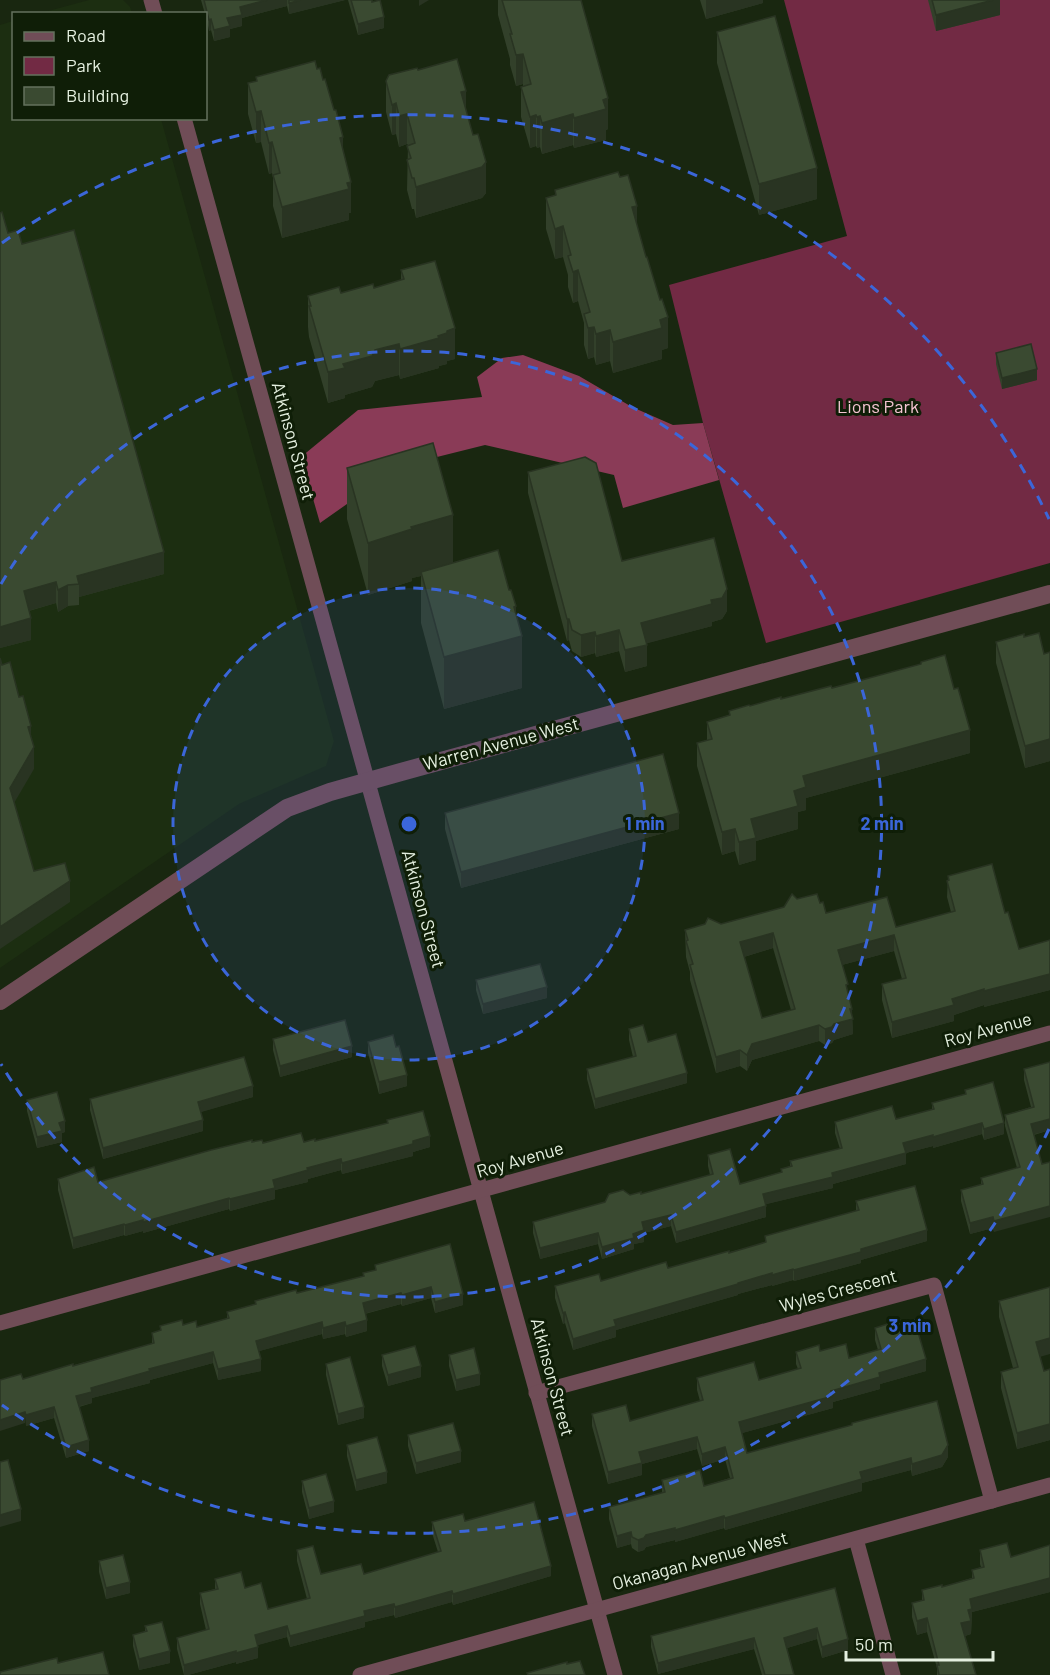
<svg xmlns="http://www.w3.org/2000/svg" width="1050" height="1675" font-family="Barlow,sans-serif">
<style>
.built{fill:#1c2e11}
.green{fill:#722a44}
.forest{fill:#8a3b57}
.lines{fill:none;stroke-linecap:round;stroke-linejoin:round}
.minor{stroke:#704d57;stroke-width:15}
.tertiary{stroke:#704d57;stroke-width:18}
.wall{fill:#32402a;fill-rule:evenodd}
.shaded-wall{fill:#293422}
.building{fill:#3a4a31;stroke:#293422;stroke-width:1.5;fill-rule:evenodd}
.ring{fill:none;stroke:#3b66d9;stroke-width:3;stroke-dasharray:10 8}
.labels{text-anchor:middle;stroke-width:6;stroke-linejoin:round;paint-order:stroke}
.park-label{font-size:18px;fill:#f5c5d2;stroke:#0f1e07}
.street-label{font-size:18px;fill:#e4efdf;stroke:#0f1e07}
.centre{fill:#3b66d9;stroke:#0f1e07;stroke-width:3}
.ring-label{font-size:18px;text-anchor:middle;font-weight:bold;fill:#3b66d9;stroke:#0f1e07;stroke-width:6;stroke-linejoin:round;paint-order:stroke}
</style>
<rect width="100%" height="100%" fill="#192710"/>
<!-- built -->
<g class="built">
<path d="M89 0H123L130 7 132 13H41Z"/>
<path d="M13 21 14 118 161 119 334 741 326 766 239 804 0 968V25Z"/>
</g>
<!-- green -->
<path class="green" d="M784 0H1050V563L766 643 703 423 669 285 847 236Z"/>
<!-- forest -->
<path class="forest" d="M523 355 579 376 632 407 673 425 703 423 719 480 623 508 614 475 485 445 401 466 320 523 301 457 358 410 482 397 477 377 502 358Z"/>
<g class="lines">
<!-- minor -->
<g class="minor">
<path d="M151 0 155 14"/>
<path d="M184 118 615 1675"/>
<path d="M0 1323 1050 1033"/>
<path d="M536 1393 934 1285 992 1501"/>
<path d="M856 1539 893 1675"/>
<path d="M360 1675 1050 1485"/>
</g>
<!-- tertiary -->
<path class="tertiary" d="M0 1001 287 808 330 792 401 772 1050 594"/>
</g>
<!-- wall -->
<g class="wall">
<path d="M201 0H345L289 14 287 6 242 18V26L230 29V37L214 41 211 30 209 31 206 14H205Z"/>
<path d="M348 0H372L384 28 358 35Z"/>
<path d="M498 0H581L608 129 606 130V140L574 148 573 145 542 154 540 147 537 148 536 146 530 148 521 117V87L523 86V84L516 86 510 65V59L498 15Z"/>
<path d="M700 0H763V3L706 19Z"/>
<path d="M928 0H1000V15L936 31Z"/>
<path d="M717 32 817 199 759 215 717 63Z"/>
<path d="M317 69 323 80 334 110 343 150 351 213H349V220L282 238 273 206V178L272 173 269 174 261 142 256 143 248 114V83L256 81V77Z"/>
<path d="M418 70 466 109 486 193 482 198 416 218 414 209H412L407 190 408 145 407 144 399 147 396 134 392 135 386 112V81Z"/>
<path d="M555 190 637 225 668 348 662 350V359L613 373 610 361 596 365 594 357 588 359 584 345V323L578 301 573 303 568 287V275L563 257 555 259 546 229V198L555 196Z"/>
<path d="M2 212 8 233 18 230 22 244 74 230 164 552V574L79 597V605L68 606 58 612 56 603 29 611 31 618V640L0 648V213Z"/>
<path d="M401 270 455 359 447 361V364L439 366V368L400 379 399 375 375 381 372 387 345 395V398L328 403 309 337 308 327V296L341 293 374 288 401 280Z"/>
<path d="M996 353 1037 380 1002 389 996 364Z"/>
<path d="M347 468 453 563 516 615 522 688 444 709 421 623V576L412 578V581L368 595 347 519Z"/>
<path d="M528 472 622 561 727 611 722 619 712 622V626L647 643V666L625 672 619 651 596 657 595 653 581 657 572 651 569 640 567 641 528 493Z"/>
<path d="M1024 637 1044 654 1050 652V761L1025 768 996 663V642Z"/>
<path d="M832 688 970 753 806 798V810L798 812V829L756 841V860L739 865 735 851 722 855 697 766V743L707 740V722L729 715V711Z"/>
<path d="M445 813 679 829 461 888 445 829Z"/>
<path d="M948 876 1005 913 1019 949 1050 940V990L984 1007V1005L954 1015V1021L892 1038 882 1000V984L902 979 894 951 842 965 852 1017 853 1034 834 1040 832 1043 825 1045 819 1041 752 1060 747 1071 740 1066 716 1073 690 980V972L686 957 685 930 721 924 784 907 797 899 820 903 826 913 896 927 951 912 947 897ZM773 948 791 1010 762 1018 744 957Z"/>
<path d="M476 980 547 998 483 1014 476 990Z"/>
<path d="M629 1029 648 1042 687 1083 595 1109 587 1079V1069L633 1057 629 1040Z"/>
<path d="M273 1039 352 1057 280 1077 273 1050Z"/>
<path d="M368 1042 396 1047 407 1086 379 1094 368 1053Z"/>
<path d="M1050 1062V1130L1034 1135 994 1232 993 1228 970 1234 961 1201V1190L981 1185V1178L1017 1168 1005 1126V1115L1031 1107 1024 1080V1069Z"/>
<path d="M965 1090 1004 1134 984 1140 982 1134 933 1148V1146L906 1153V1164L833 1184V1188L766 1204V1217L676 1243 671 1226 644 1233V1242L634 1244V1249L602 1259 598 1244 540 1259 533 1233V1222L630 1195 641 1194 710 1175 708 1166V1155L740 1184 781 1172V1169L790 1166V1161L840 1149 835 1133V1122L896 1119 932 1110V1103L965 1095Z"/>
<path d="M253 1097 200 1112 203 1131 103 1159 90 1110V1099Z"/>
<path d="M27 1100 65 1132 62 1133V1142L37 1148 27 1111Z"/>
<path d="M387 1120 430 1147 413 1152V1156L342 1174 341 1170 308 1179V1182L275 1190V1199L230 1211 229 1209 143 1233V1231L125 1236 124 1235 73 1249 58 1190V1179L98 1182 252 1142 263 1143 315 1141 387 1123Z"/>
<path d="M856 1201 927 1241 861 1260V1263L794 1281 793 1280 772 1286V1285L738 1294V1295L616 1330V1337L573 1350 565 1323 563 1324 555 1298V1286L601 1281 668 1268 765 1243V1236L856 1211Z"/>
<path d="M450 1244 463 1305 435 1313 431 1298 402 1306 401 1304 365 1314 367 1331 346 1337 345 1334 323 1339 322 1334 259 1351 261 1371 218 1380 213 1363 150 1380V1383L92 1398V1403L79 1407 89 1451 66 1458 54 1418 26 1426 23 1379 152 1344V1333L160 1331V1326L183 1325 197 1327 227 1319V1312L255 1304V1301L297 1293 363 1276V1273L375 1270V1265Z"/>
<path d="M999 1301 1040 1356 1044 1371 1050 1369V1440L1017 1449 1001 1388V1372L1013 1368 999 1317Z"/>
<path d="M901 1326 926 1371 880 1384V1389L833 1402V1408L742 1433 747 1453 852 1426V1423L948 1457 942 1467 912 1476 911 1470 862 1483V1491L725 1530 724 1528 675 1542V1540L646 1547 644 1550 638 1552 632 1548 631 1544 617 1548 609 1519V1507L662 1493V1480L704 1486 730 1478 725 1459 702 1466 697 1449 642 1464V1475L608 1484 592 1426V1414L630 1421 700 1401 697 1390V1378L759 1380 798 1369 796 1364V1352L820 1351 849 1358 878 1350 875 1340V1328Z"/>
<path d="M382 1355 421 1377 388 1386 382 1366Z"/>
<path d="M449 1355 480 1385 456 1391 449 1366Z"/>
<path d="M326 1364 364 1418 338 1425 326 1375Z"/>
<path d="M408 1435 461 1462 416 1474 408 1446Z"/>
<path d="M347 1445 387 1483 356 1491 347 1456Z"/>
<path d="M302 1481 334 1512 309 1519 302 1492Z"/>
<path d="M465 1521 551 1576 453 1605 452 1602 395 1618 394 1615 365 1622V1627L290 1647 287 1637 257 1645 258 1658 236 1664V1662L188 1675H184L177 1649V1638L206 1630 200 1604V1593L215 1589V1579L245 1588 268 1609 307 1599 297 1561V1550L321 1574H364L438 1552 432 1533V1522Z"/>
<path d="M1050 1545V1592L972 1612 971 1634 965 1636 976 1675H937V1668L927 1632 917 1635 912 1617V1603L922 1601V1590L942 1587 972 1578V1570L981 1567 980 1564V1550L1011 1557Z"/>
<path d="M99 1561 130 1593 106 1599 99 1572Z"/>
<path d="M835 1588 848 1650 822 1658 817 1639 787 1648 794 1675H762L754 1649 658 1674 651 1647V1636Z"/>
<path d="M145 1626 170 1663 139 1670 133 1646V1635L145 1632Z"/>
</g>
<!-- shaded-wall -->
<g class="shaded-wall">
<path d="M267 0H287V6L242 18V26L230 29V37L214 41V30L240 7Z"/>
<path d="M301 0H345L289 14V3Z"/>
<path d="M419 0H429L419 6Z"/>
<path d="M706 0H763V3L706 19Z"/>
<path d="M993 0H1000V15L936 31V15Z"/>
<path d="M384 17V28L358 35V24Z"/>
<path d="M211 19V30L209 31V20Z"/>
<path d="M523 54V84L516 86V55Z"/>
<path d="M466 91V122L461 92Z"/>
<path d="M608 98V129L606 130V140L574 148V118L603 100Z"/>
<path d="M396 103V134L392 135V105Z"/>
<path d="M261 111V142L256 143V112Z"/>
<path d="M407 114V144L399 147V116Z"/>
<path d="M573 114V145L542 154V123Z"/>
<path d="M536 115V146L530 148V117Z"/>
<path d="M540 116V147L537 148V117Z"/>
<path d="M343 137V168L340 138Z"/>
<path d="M272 142V173L269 174V143Z"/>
<path d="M486 162V193L482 198 416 218V187Z"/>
<path d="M817 168V199L759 215V184Z"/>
<path d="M351 182V213H349V220L282 238V207Z"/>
<path d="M637 206V236L632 207Z"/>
<path d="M563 226V257L555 259V229Z"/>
<path d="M578 270V301L573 303V272Z"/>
<path d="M668 317V348L662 350V359L613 373V342L660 320Z"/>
<path d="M594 327V357L588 359V328Z"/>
<path d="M455 328V359L447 361V364L439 366V368L400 379V349L438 336 447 331Z"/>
<path d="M610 330V361L596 365V334Z"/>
<path d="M399 344V375L375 381 372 387 345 395V398L328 403V372L375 350Z"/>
<path d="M1037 369V380L1002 389V378Z"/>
<path d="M453 515V567L421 572V576L412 578V581L368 595V543L411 527Z"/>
<path d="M164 552V574L79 597V584L77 576Z"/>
<path d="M56 582V603L24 612V591Z"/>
<path d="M68 585V606L58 612V590Z"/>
<path d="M727 589V611L722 619 712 622V626L641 645V623L711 600Z"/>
<path d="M516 606V638L522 636V688L444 709V657Z"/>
<path d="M31 618V640L0 648V627Z"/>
<path d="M567 619H569V640L567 641Z"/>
<path d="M619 630V651L596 657V636Z"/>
<path d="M595 632V653L581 657V635Z"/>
<path d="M647 645V666L625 672V650Z"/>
<path d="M31 726V748L28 727Z"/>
<path d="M970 730V753L806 798V810L798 812V829L756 841V860L739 865V842L751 819 794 791 803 776Z"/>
<path d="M1050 739V761L1025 768V746Z"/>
<path d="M34 747V769L10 810V788Z"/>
<path d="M679 813V829L461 888V872Z"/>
<path d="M735 829V851L722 855V832Z"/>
<path d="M70 881V902L0 949V927Z"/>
<path d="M773 933V948L740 958V942Z"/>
<path d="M894 935V951L838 966V950Z"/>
<path d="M1050 974V990L984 1007V991Z"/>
<path d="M547 987V998L483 1014V1004Z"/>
<path d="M984 989V1005L954 1015V1021L892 1038V1022L952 999Z"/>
<path d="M850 1009H852L853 1034 834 1040 832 1043 825 1045V1029L834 1024Z"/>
<path d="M819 1025V1041L752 1060 747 1071V1055L752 1044Z"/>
<path d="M352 1046V1057L280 1077V1066Z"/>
<path d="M740 1050V1066L716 1073V1057Z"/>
<path d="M687 1073V1083L595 1109V1099Z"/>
<path d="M407 1075V1086L379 1094V1082Z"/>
<path d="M253 1086V1097L198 1113V1102Z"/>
<path d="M1050 1119V1130L1031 1135V1124Z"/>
<path d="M203 1120V1131L103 1159V1148Z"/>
<path d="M65 1121V1132L62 1133V1142L37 1148V1137L59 1123Z"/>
<path d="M982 1123V1134L933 1148V1137Z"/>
<path d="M1004 1123V1134L984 1140V1129Z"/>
<path d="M933 1135V1146L906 1153V1164L833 1184V1188L763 1205V1194L832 1173 903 1143Z"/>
<path d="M430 1136V1147L413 1152V1156L342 1174V1163L413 1141Z"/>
<path d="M341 1159V1170L308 1179V1182L275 1190V1199L230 1211V1199L273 1180 307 1168Z"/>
<path d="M229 1198V1209L143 1233V1222Z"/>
<path d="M766 1206V1217L676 1243V1232Z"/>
<path d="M1050 1206V1217L994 1232V1221Z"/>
<path d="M671 1215V1226L644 1233V1242L634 1244V1249L602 1259V1247L633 1234 642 1222Z"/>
<path d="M993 1217V1228L970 1234V1223Z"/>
<path d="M143 1220V1231L125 1236V1225Z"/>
<path d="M124 1224V1235L73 1249V1238Z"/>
<path d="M927 1230V1241L861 1260V1263L794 1281V1270L861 1249Z"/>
<path d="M598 1233V1244L540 1259V1248Z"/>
<path d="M793 1269V1280L772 1286V1275Z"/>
<path d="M772 1273V1285L738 1294V1295L616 1330V1337L573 1350V1339L614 1320 738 1283Z"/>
<path d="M431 1287V1298L402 1306V1295Z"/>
<path d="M401 1293V1304L363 1314V1303Z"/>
<path d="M463 1294V1305L435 1313V1302Z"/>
<path d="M565 1312V1323L563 1324V1313Z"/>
<path d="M367 1320V1331L346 1337V1326Z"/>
<path d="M322 1322V1334L256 1352V1341Z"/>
<path d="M345 1322V1334L323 1339V1328Z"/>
<path d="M1050 1338V1354L1036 1358V1342Z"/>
<path d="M213 1352V1363L150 1380V1383L92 1398V1403L76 1407V1396L91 1388 149 1369Z"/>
<path d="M261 1359V1371L218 1380V1369Z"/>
<path d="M926 1359V1371L880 1384V1389L833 1402V1408L739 1434V1422L831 1391 879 1373Z"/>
<path d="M421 1366V1377L388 1386V1375Z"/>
<path d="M480 1374V1385L456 1391V1380Z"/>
<path d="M54 1407V1418L26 1426V1415Z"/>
<path d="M364 1407V1418L338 1425V1414Z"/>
<path d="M25 1412V1423L0 1431V1420Z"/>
<path d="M1050 1424V1440L1017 1449V1433Z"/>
<path d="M697 1437V1449L642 1464V1475L608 1484V1472L639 1452Z"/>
<path d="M89 1440V1451L66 1458V1447Z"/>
<path d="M948 1445V1457L942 1467 912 1476V1464Z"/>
<path d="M725 1447V1459L702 1466V1454Z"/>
<path d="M461 1451V1462L416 1474V1463Z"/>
<path d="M911 1458V1470L862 1483V1491L725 1530V1518L860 1472Z"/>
<path d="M387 1472V1483L356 1491V1480Z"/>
<path d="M334 1501V1512L309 1519V1508Z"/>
<path d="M21 1509V1521L0 1527V1515Z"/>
<path d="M724 1516V1528L675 1542V1530Z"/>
<path d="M675 1528V1540L646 1547 644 1550 638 1552V1540L646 1535Z"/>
<path d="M631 1532V1544L617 1548V1536Z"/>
<path d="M551 1566V1576L453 1605V1594Z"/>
<path d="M1050 1578V1592L972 1612 971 1634 961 1637V1623L968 1610 970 1599Z"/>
<path d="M130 1582V1593L106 1599V1588Z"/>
<path d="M452 1591V1602L395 1618V1607Z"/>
<path d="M394 1604V1615L365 1622V1627L290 1647V1636L364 1611Z"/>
<path d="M927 1618V1632L917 1635V1621Z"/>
<path d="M287 1626V1637L255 1646V1635Z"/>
<path d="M817 1628V1639L784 1649V1638Z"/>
<path d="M754 1638V1649L658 1674V1663Z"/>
<path d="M848 1639V1650L822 1658V1647Z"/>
<path d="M258 1647V1658L236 1664V1653Z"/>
<path d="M170 1651V1663L139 1670V1659Z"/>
<path d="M236 1651V1662L188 1675H184V1665Z"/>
</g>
<!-- building -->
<g class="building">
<path d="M204 0H267L240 7 242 15 227 18 230 26 214 30 211 19 209 20Z"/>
<path d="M289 0H301L289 3Z"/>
<path d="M351 0H372V2L380 0 384 17 358 24Z"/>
<path d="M502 0H581L608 98 603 100 606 109 574 118 573 114 542 123 540 116 537 117 536 115 530 117 521 87 531 84 523 54 516 55 510 34H512Z"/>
<path d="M932 0H993L936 15Z"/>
<path d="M775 16 817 168 759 184 717 32Z"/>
<path d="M457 59 466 91 461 92 473 135 478 134 486 162 482 167 416 187 414 178H412L407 160 411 158 407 146 415 143 407 114 399 116 396 103 392 105 386 81 389 75 417 68 418 70Z"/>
<path d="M315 61 317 69 320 68 323 80 325 79 334 110H336L343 137 340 138 351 182 347 183 349 189 282 207 273 175 280 173 272 142 269 143 261 111 256 112 248 83 257 81 256 77Z"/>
<path d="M618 172 620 177 628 175 637 206 632 207 646 257H647L660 300 662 299 668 317 660 320 662 328 613 342 610 330 596 334 594 327 588 328 584 314 590 312 578 270 573 272 568 256 571 255 563 226 555 229 546 198 556 195 555 190Z"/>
<path d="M2 212 8 233 18 230 22 244 74 230 164 552 77 576 79 584 68 585 58 590 56 582 24 591 31 618 0 627V213Z"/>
<path d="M435 261 455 328 447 331V333L438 336 439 338 400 349 399 344 375 350 372 356 343 364 345 368 328 372 309 306H311L308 296 339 287 341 293 373 284 374 288 404 279 401 270Z"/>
<path d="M1031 344 1037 369 1002 378 996 353Z"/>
<path d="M433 443 453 515 411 527 412 529 368 543 347 468Z"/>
<path d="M585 457 596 463 622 561 714 538 727 589 722 598 711 600 712 604 641 623 647 645 625 650 619 630 596 636 595 632 581 635 572 630 569 619H567L528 472Z"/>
<path d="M498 550 509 590H511L516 606 514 607 522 636 444 657 421 572Z"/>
<path d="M1039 633 1044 654 1050 652V739L1025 746 996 642 1024 634V637Z"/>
<path d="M945 655 954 689 958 688 970 730 803 776 806 787 794 791 798 806 751 819 756 838 739 842 735 829 722 832 697 743 712 739 707 722 730 715 729 711 749 705 750 706 781 697V699L831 686 832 688 921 664V662Z"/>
<path d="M0 658 2 665 10 662 19 697 23 696 31 726 28 727 34 747 10 788 34 871 65 863 70 881 0 927Z"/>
<path d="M663 754 679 813 461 872 445 813Z"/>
<path d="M992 864 1005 913 1008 912 1019 949 1050 940V974L984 991V989L952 999 954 1005 892 1022 882 984 906 978 894 935 838 950 848 984 846 985 852 1009H850L853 1019 834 1024 832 1027 825 1029 819 1025 752 1044 747 1055 740 1050 716 1057 690 965 693 964 686 941 688 940 685 930 705 924 708 918 721 924 784 907 792 894 797 899 817 894 820 903 823 902 826 913 887 897 896 927 955 911 947 881 949 880 948 876ZM773 933 795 1009 762 1018 740 942Z"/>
<path d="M540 964 547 987 483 1004 476 980Z"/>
<path d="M345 1020 352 1046 280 1066 273 1039Z"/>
<path d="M643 1025 648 1042 676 1034 687 1073 595 1099 587 1069 636 1056 629 1029Z"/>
<path d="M393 1035 396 1047 399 1046 407 1075 379 1082 368 1042Z"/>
<path d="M244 1057 253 1086 198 1102 203 1120 103 1148 90 1099Z"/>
<path d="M1050 1062V1119L1031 1124 1042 1164 1050 1162V1206L994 1221 993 1217 970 1223 961 1190 983 1184 981 1178 1020 1167 1005 1115 1034 1107 1024 1069Z"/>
<path d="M993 1082 1004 1123 984 1129 982 1123 933 1137V1135L903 1143 906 1153 832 1173 833 1177 763 1194 766 1206 676 1232 671 1215 642 1222 644 1230 633 1234 634 1238 602 1247 598 1233 540 1248 533 1222 605 1202 609 1194 623 1190 630 1195 641 1192V1194L713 1174 708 1155 730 1149 740 1184 782 1172 781 1169 792 1166 790 1161 842 1148 835 1122 892 1106 896 1119 934 1109 932 1103 966 1094 965 1090Z"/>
<path d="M57 1092 65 1121 59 1123 62 1131 37 1137 27 1100Z"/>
<path d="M423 1111 430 1136 413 1141V1144L342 1163 341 1159 307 1168 308 1170 273 1180 275 1188 230 1199 229 1198 143 1222V1220L125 1225 124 1224 73 1238 58 1179 94 1167 98 1182 211 1150 252 1140V1142L262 1140 263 1143 301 1133 304 1142 315 1139V1141L388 1123 387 1120Z"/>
<path d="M915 1186 927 1230 861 1249V1252L794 1270 793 1269 772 1275V1273L738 1283V1284L614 1320 616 1326 573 1339 565 1312 563 1313 555 1286 599 1274 601 1281 666 1262 668 1268 729 1251V1253L766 1242 765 1236 859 1210 856 1201Z"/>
<path d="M450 1244 463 1294 435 1302 431 1287 402 1295 401 1293 363 1303 367 1320 346 1326 345 1322 323 1328 322 1322 256 1341 261 1359 218 1369 213 1352 149 1369 150 1371 91 1388 92 1392 76 1396 89 1440 66 1447 54 1407 26 1415 25 1412 0 1420V1380L21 1374 23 1379 73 1364V1366L154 1343 152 1333 161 1330 160 1326 182 1320 183 1325 196 1321 197 1327 229 1318 227 1312 256 1304 255 1301 296 1290 297 1293 364 1276 363 1273 376 1270 375 1265Z"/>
<path d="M1050 1287V1338L1036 1342 1044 1371 1050 1369V1424L1017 1433 1001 1372 1018 1367 999 1301Z"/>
<path d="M900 1320 901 1326 915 1322 926 1359 879 1373 880 1377 831 1391 833 1396 739 1422 747 1453 852 1425V1423L937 1401 948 1445 942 1455 912 1464 911 1458 860 1472 862 1479 725 1518 724 1516 675 1530V1528L646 1535 644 1538 638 1540 632 1537 631 1532 617 1536 609 1507 665 1492 662 1480 700 1470 704 1486 733 1478 725 1447 702 1454 697 1437 639 1452 642 1463 608 1472 592 1414 626 1405 630 1421 703 1400 697 1378 754 1362 759 1380 801 1368 796 1352 819 1345 820 1351 846 1344 849 1358 881 1349 875 1328Z"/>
<path d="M415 1346 421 1366 388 1375 382 1355Z"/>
<path d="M474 1348 480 1374 456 1380 449 1355Z"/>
<path d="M350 1357 364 1407 338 1414 326 1364Z"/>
<path d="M453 1423 461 1451 416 1463 408 1435Z"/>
<path d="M377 1437 387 1472 356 1480 347 1445Z"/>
<path d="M8 1460 21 1509 0 1515V1462Z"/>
<path d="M326 1474 334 1501 309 1508 302 1481Z"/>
<path d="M534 1502 551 1566 453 1594 452 1591 395 1607 394 1604 364 1611 365 1616 290 1636 287 1626 255 1635 258 1647 236 1653V1651L184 1665 177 1638 209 1629 200 1593 218 1589 215 1579 241 1572 245 1588 261 1583 268 1609 310 1598 297 1550 313 1546 321 1574 361 1564 364 1574 441 1551 432 1522 463 1514 465 1521Z"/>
<path d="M1007 1543 1011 1557 1050 1545V1578L970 1599 972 1609 968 1610 971 1621 961 1623 976 1675H939L937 1665H939L927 1618 917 1621 912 1603 924 1600 922 1590 942 1585V1587L974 1578 972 1570 984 1567 980 1550Z"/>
<path d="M123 1555 130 1582 106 1588 99 1561Z"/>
<path d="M835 1588 848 1639 822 1647 817 1628 784 1638 794 1675H765L754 1638 658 1663 651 1636Z"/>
<path d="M162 1622 170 1651 139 1659 133 1635 147 1631 145 1626Z"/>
<path d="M103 1652 109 1675H0V1672L57 1658 58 1663Z"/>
<path d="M580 1661 585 1675H528L527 1673 567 1662V1664Z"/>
</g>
<!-- distance rings -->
<circle cx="409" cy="824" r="236" fill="#3b66d9" fill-opacity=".12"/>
<g class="ring">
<circle cx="409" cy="824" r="236"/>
<path d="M1 584A473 473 0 1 1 1 1064"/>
<path d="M1049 1129A709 709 0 0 1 2 1405M2 243A709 709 0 0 1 1049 519"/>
</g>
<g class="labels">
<!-- park labels -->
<g class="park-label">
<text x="878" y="413">Lions Park</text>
</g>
<!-- street labels -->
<g class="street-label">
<text transform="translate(293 441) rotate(75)" y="6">Atkinson Street</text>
<text transform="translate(501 744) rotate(-15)" y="6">Warren Avenue West</text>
<text transform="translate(423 909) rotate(75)" y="6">Atkinson Street</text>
<text transform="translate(988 1030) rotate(-15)" y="6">Roy Avenue</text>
<text transform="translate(520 1160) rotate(-16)" y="6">Roy Avenue</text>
<text transform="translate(838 1291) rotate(-15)" y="6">Wyles Crescent</text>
<text transform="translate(552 1377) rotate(75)" y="6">Atkinson Street</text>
<text transform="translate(700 1561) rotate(-15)" y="6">Okanagan Avenue West</text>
</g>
</g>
<circle cx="409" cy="824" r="9" class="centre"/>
<g class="ring-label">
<text x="645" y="830">1 min</text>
<text x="882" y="830">2 min</text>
<text x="910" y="1332">3 min</text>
</g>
<!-- legend -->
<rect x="12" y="12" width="195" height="108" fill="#0f1e07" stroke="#64725d" stroke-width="1.5"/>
<rect x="24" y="32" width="30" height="9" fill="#704d57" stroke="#64725d" stroke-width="1.5"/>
<text x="66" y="42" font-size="18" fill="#e4efdf">Road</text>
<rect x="24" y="57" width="30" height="18" fill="#722a44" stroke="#64725d" stroke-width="1.5"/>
<text x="66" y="72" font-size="18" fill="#e4efdf">Park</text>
<rect x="24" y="87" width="30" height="18" fill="#3a4a31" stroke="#64725d" stroke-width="1.5"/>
<text x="66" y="102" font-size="18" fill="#e4efdf">Building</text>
<!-- scale -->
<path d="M846 1651v9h147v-9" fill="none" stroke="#e4efdf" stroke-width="3"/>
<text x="855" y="1651" font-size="18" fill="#e4efdf" stroke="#0f1e07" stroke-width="4.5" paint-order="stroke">50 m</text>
</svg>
